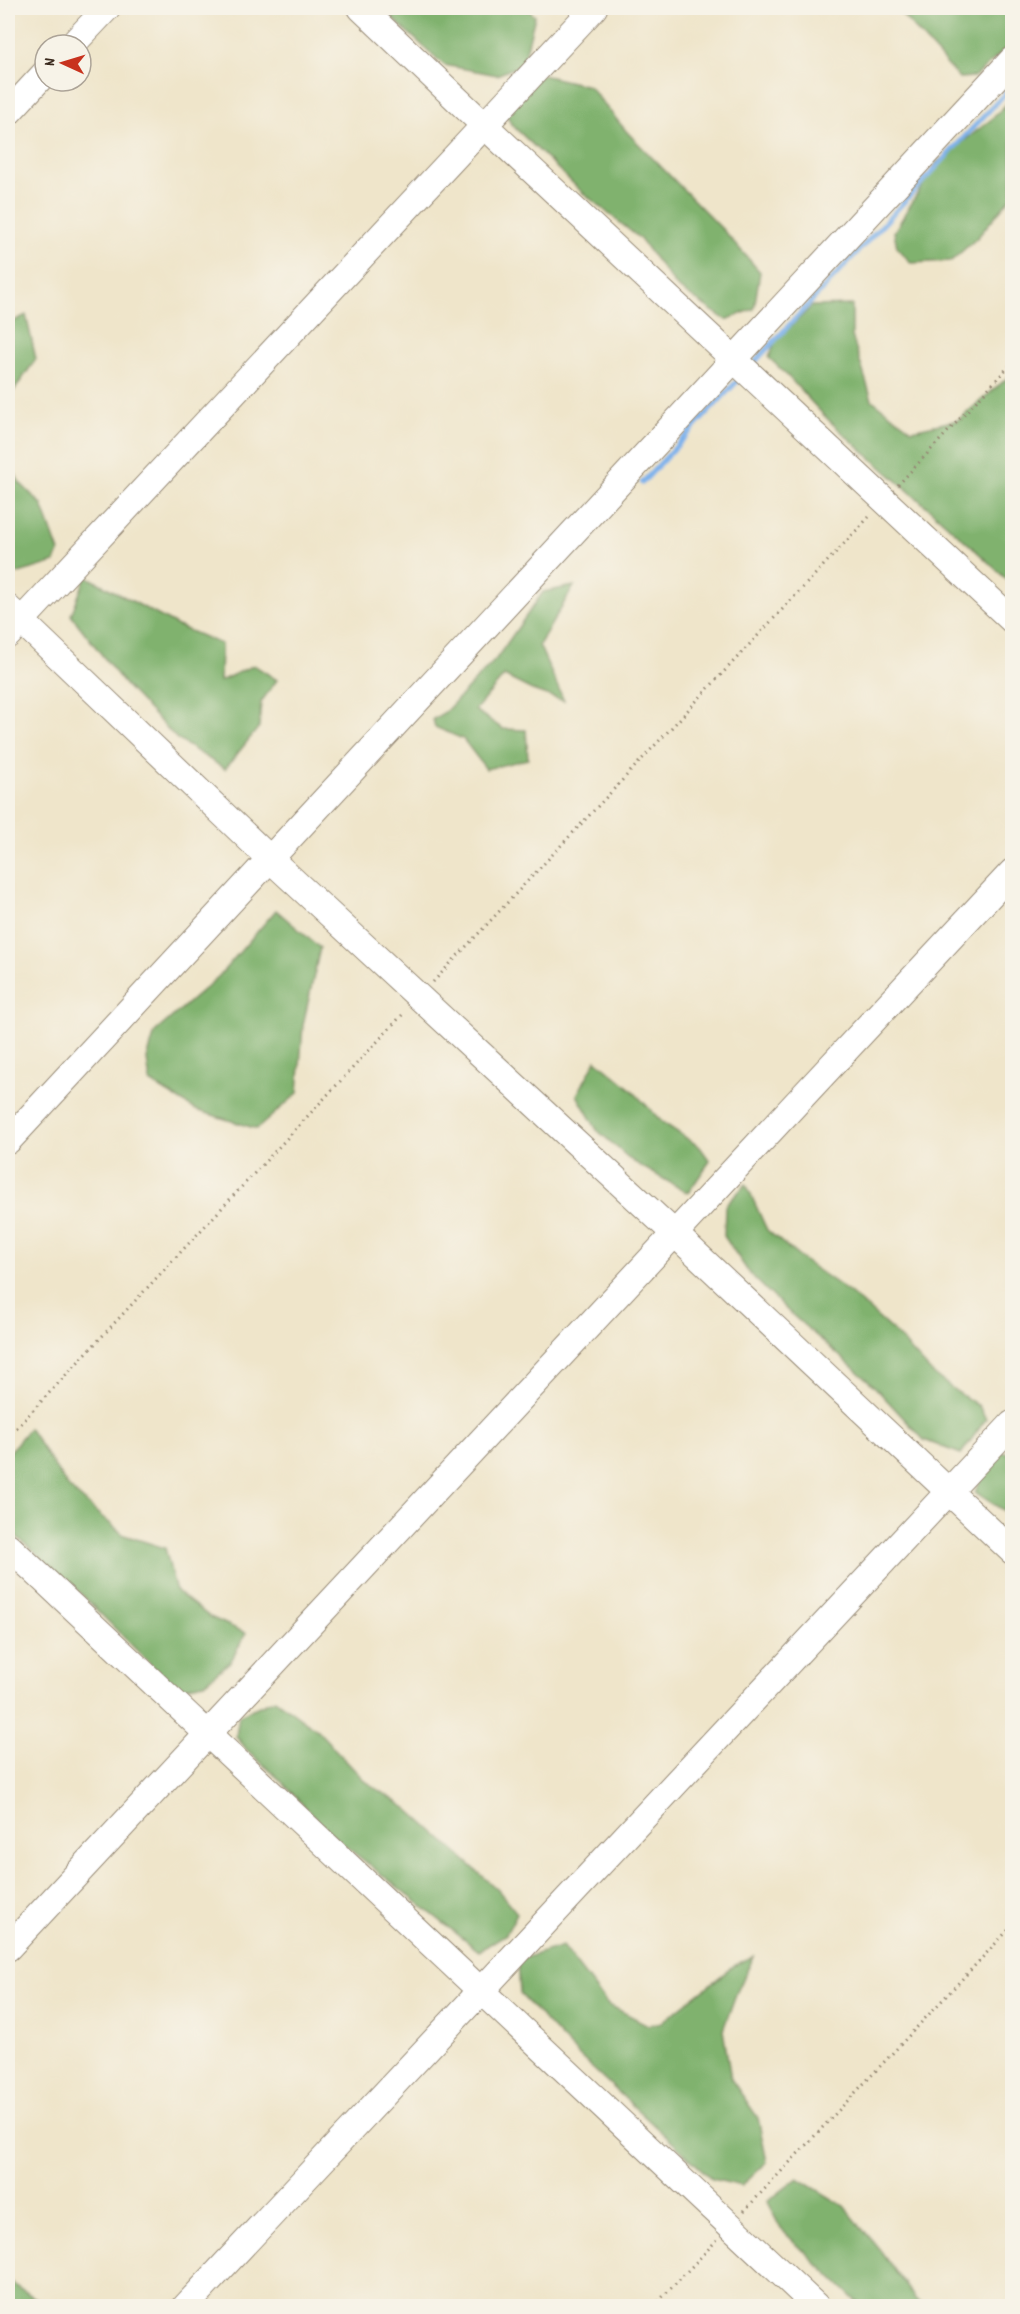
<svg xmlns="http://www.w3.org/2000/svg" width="1020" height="2314" font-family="Dekko,sans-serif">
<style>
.forest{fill:#80b26e;stroke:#5e6e46;stroke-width:1.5}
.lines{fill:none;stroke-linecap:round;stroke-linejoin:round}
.stream{stroke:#7eb2ec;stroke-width:5}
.minor-casing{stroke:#958874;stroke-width:28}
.path{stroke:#958874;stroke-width:3;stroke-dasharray:1.5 4.5;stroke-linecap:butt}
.minor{stroke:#fff;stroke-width:26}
</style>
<rect width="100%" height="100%" fill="#f7f3e8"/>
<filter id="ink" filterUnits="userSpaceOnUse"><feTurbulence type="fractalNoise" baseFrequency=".0167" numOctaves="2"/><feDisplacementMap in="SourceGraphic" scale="12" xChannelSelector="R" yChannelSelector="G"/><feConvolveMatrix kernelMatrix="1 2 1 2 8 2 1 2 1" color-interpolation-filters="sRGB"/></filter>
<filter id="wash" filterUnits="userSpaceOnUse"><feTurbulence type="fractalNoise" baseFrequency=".008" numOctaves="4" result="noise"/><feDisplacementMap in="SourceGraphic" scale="24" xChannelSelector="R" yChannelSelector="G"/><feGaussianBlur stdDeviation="1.35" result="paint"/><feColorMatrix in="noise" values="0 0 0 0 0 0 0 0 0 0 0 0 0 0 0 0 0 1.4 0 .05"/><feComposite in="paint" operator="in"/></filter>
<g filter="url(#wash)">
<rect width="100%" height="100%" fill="#efe5ca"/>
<!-- forest -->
<g class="forest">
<path d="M381 8H526L535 16 523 64 497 75 444 65Z"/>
<path d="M896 8H1012V44L974 77 959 78Z"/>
<path d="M542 75 589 86 627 132 724 231 760 272 754 309 726 320 677 287 639 238 582 192 511 124 502 104Z"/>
<path d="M1012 98V196L977 238 951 261 911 263 897 247 894 232 936 163 993 118Z"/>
<path d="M852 305V336L872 400 912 430 958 420 1012 374V585C956 529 894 480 835 426 812 405 793 379 769 358L775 341 812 306Z"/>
<path d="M26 315 36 359 8 399V324Z"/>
<path d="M8 461 20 483 42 505 59 552 55 562 16 574 8 568Z"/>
<path d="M86 576 178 626 221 644 220 681 254 665 277 680 261 702 259 727 225 769 177 739 126 686 71 615Z"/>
<path d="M574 586 539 645 564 701 532 690 504 676 475 710 503 729 526 730 528 759 486 769 463 739 435 727 433 719 445 712 496 659 543 592Z"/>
<path d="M276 910 320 948 303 1025 298 1093 257 1129 196 1110 150 1082 147 1059 155 1032 219 976Z"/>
<path d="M596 1060 632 1090 662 1122 700 1147 710 1161 688 1193 632 1161 597 1130 577 1095Z"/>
<path d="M746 1184 767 1230 803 1260 850 1293 893 1331 932 1373 957 1392 979 1406 986 1419 961 1454 924 1440 872 1384 790 1313 749 1273 724 1236 725 1206Z"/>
<path d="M29 1428 68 1487 95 1511 124 1535 165 1548 176 1591 210 1617 246 1633 231 1661 204 1683 175 1689 75 1588 8 1529V1454Z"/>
<path d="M993 1452 1012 1453V1516L975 1492Z"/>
<path d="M275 1699 317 1730 365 1781 408 1809 498 1890 517 1913 506 1934 479 1951 329 1833 279 1779 247 1750 236 1736 239 1715Z"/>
<path d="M562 1946 607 2004 648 2025 662 2022 735 1965 754 1956 736 1994 723 2030 731 2079 758 2118 767 2162 742 2186 712 2179 576 2053 520 1994 518 1960Z"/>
<path d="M798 2178 844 2206 880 2250 916 2300 928 2306H861L781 2229 767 2202Z"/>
<path d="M8 2281 48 2306H8Z"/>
</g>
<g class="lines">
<!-- stream -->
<g class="stream">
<path d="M752 365 1012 86"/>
<path d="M642 483 742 376"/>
</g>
</g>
</g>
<g filter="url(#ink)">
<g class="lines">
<defs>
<g id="minor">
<path d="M361 8 484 125 1012 620"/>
<path d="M72 45 107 8"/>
<path d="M8 113 45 73"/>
<path d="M8 608 270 859 674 1233 1012 1551"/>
<path d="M8 635 594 8"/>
<path d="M8 1141 1012 60"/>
<path d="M8 1546 816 2306"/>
<path d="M8 1948 1012 872"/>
<path d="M186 2306 1012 1424"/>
</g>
</defs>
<!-- minor casing -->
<use href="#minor" class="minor-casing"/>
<!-- path -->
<g class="path">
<path d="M898 485 1012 363"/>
<path d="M433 982 869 517"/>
<path d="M8 1437 404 1013"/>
<path d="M744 2211 1012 1926"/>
<path d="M654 2306 717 2240"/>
</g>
<!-- minor -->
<use href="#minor" class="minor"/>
</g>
</g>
<!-- margin -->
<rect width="1020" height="2314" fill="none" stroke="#f7f3e8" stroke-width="30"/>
<!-- north arrow -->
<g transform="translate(63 63) rotate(274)"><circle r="28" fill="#f7f3e8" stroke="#aca397" stroke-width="1.5"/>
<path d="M0-4.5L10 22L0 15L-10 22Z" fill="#c8321e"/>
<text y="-9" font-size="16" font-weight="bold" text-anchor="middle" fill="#3b2a1e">N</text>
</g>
</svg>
